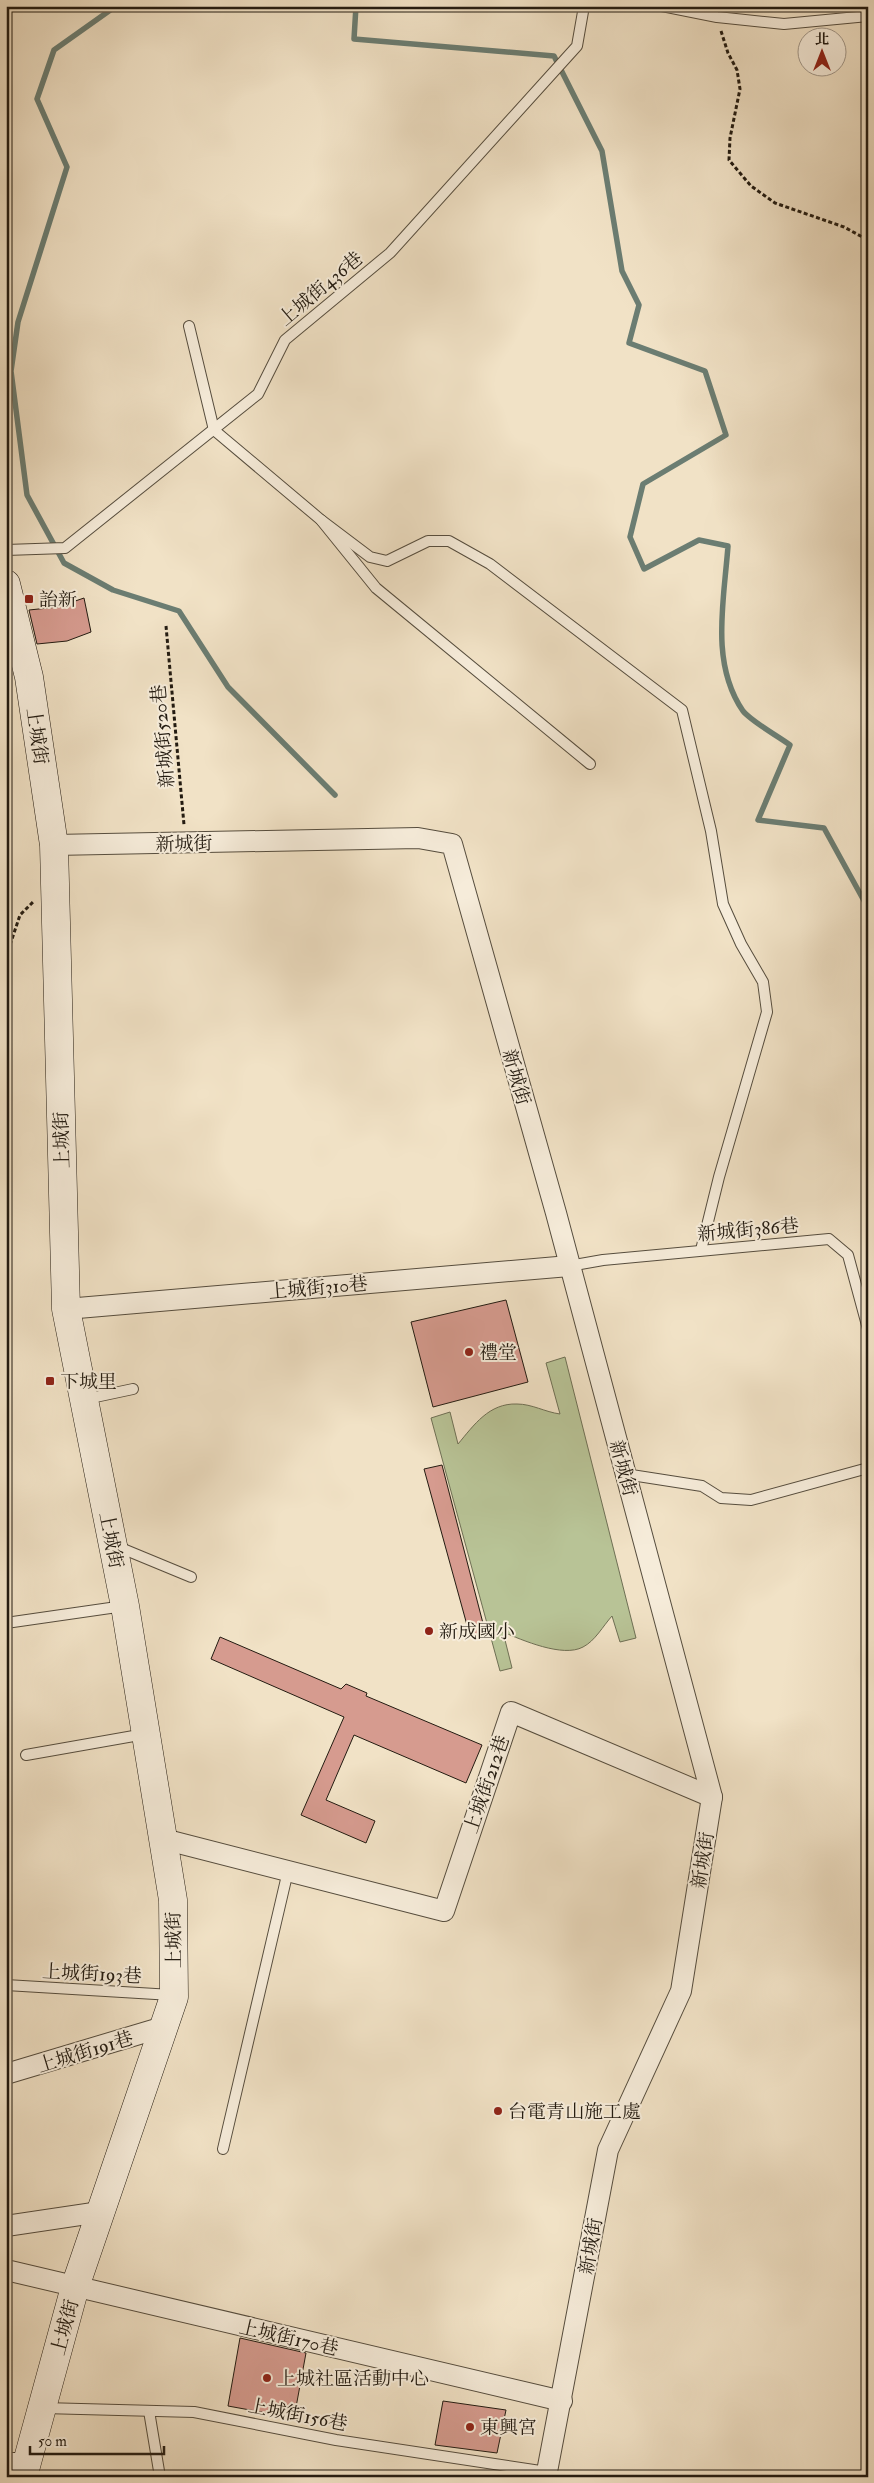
<svg xmlns="http://www.w3.org/2000/svg" width="874" height="2483" font-family="'IM FELL Double Pica','Noto Serif TC',serif">
<style>
.green{fill:#b8c396;stroke:#6e6f54}
.lines{fill:none;stroke-linecap:round;stroke-linejoin:round}
.stream{stroke:#6b7d72;stroke-width:5.5}
.building{fill:#d69b8f;stroke:#231b11}
.lane-casing{stroke:#564d3e;stroke-width:12}
.street-casing{stroke:#564d3e;stroke-width:22}
.secondary-casing{stroke:#231b11;stroke-width:29}
.path{stroke:#231b11;stroke-width:3;stroke-dasharray:4 2.5;stroke-linecap:butt}
.lane{stroke:#f6ecda;stroke-width:10}
.street{stroke:#f6ecda;stroke-width:20}
.secondary{stroke:#f6ecda;stroke-width:28}
.poi-dot{fill:#8f2418;stroke:#f6ecda;stroke-width:2}
.labels{text-anchor:middle;stroke-width:4;stroke-linejoin:round;paint-order:stroke}
.street-label{font-size:19px;fill:#231b11;stroke:#f6ecda}
.poi-label{font-size:19px;fill:#231b11;stroke:#f6ecda;text-anchor:start}
</style>
<rect width="100%" height="100%" fill="#f1e2c6"/>
<filter id="stains"><feTurbulence type="fractalNoise" baseFrequency=".004" numOctaves="4"/><feColorMatrix values="0 0 0 0 .2 0 0 0 0 .09 0 0 0 0 .02 0 0 0 .5 -.17"/></filter>
<radialGradient id="worn" r=".72"><stop offset=".6" stop-color="#630" stop-opacity="0"/><stop offset="1" stop-color="#630" stop-opacity=".3"/></radialGradient>
<!-- green -->
<path class="green" d="M565 1357 636 1638 620 1642 612 1616C603 1626 595 1641 583 1647 563 1658 522 1640 503 1632L512 1668 500 1671 431 1418 450 1412 458 1444C474 1425 489 1403 517 1404 532 1404 545 1412 560 1414L546 1363Z"/>
<g class="lines">
<!-- stream -->
<g class="stream">
<path d="M116 6 54 50 37 99 67 167 18 322 11 371 27 495 64 563 113 590 179 611 228 687 335 795"/>
<path d="M356 6 354 39 554 56 602 151 622 271 639 305 629 343 705 371 726 435 643 484 630 537 644 569 699 540 728 546C724 601 710 663 743 711 752 722 778 736 790 745L758 820 824 828 868 908"/>
</g>
</g>
<!-- building -->
<g class="building">
<path d="M84 598 91 632 67 641 37 644 29 610 58 607Z"/>
<path d="M506 1300 528 1382 433 1407 411 1322Z"/>
<path d="M442 1465 485 1631 470 1636 424 1469Z"/>
<path d="M220 1637 341 1689 346 1684 367 1693 366 1696 482 1745 466 1783 354 1735 326 1800 375 1821 366 1843 301 1815 344 1717 211 1659Z"/>
<path d="M240 2338 306 2353 294 2418 228 2406Z"/>
<path d="M443 2401 506 2410 497 2453 435 2445Z"/>
</g>
<g class="lines">
<defs>
<g id="lane">
<path d="M662 6 717 17 784 24 868 16"/>
<path d="M189 326 214 430 321 520 376 588 590 764"/>
<path d="M321 520 370 557 387 561 428 541H449L490 564 682 710 711 831 723 904 741 944 763 982 767 1012 719 1177 701 1250"/>
<path d="M6 550 65 548 258 394 285 340 390 253 577 46 584 6"/>
<path d="M569 1266 603 1260 829 1239 848 1255 868 1329"/>
<path d="M86 1399 133 1389"/>
<path d="M625 1474 702 1486 721 1498 751 1500 868 1468"/>
<path d="M116 1546 191 1577"/>
<path d="M6 1623 124 1606"/>
<path d="M26 1755 145 1734"/>
<path d="M6 1985 172 1995"/>
<path d="M223 2149 288 1871"/>
<path d="M43 2408 194 2412 336 2440 547 2472"/>
<path d="M149 2411 160 2477"/>
</g>
<g id="street">
<path d="M54 845 418 838 452 844 556 1213 712 1797 681 1991 608 2150 546 2477"/>
<path d="M66 1309 569 1266"/>
<path d="M163 1839 444 1911 511 1712 712 1797"/>
<path d="M6 2074 163 2027"/>
<path d="M6 2226 100 2212"/>
<path d="M6 2270 562 2401"/>
<path d="M6 2463H27"/>
</g>
<path id="secondary" d="M6 584 29 677 54 845 66 1309 125 1606 173 1900 174 1997 75 2287 23 2477"/>
</defs>
<!-- lane casing -->
<use href="#lane" class="lane-casing"/>
<!-- street casing -->
<use href="#street" class="street-casing"/>
<!-- secondary casing -->
<use href="#secondary" class="secondary-casing"/>
<!-- path -->
<g class="path">
<path d="M721 31 728 53 737 70 740 89 730 138 729 160 751 186 775 203 844 227 868 240"/>
<path d="M166 626 184 825"/>
<path d="M6 957 20 915 33 902"/>
</g>
<!-- lane -->
<use href="#lane" class="lane"/>
<!-- street -->
<use href="#street" class="street"/>
<!-- secondary -->
<use href="#secondary" class="secondary"/>
</g>
<!-- markers -->
<g class="poi-dot">
<rect x="24" y="594" width="10" height="10" rx="2.5"/>
<circle cx="469" cy="1352" r="5"/>
<rect x="45" y="1376" width="10" height="10" rx="2.5"/>
<circle cx="429" cy="1631" r="5"/>
<circle cx="498" cy="2111" r="5"/>
<circle cx="267" cy="2378" r="5"/>
<circle cx="470" cy="2427" r="5"/>
</g>
<g class="labels">
<!-- street labels -->
<g class="street-label">
<text transform="translate(320 288) rotate(-40)" y="7">上城街436巷</text>
<text transform="translate(38 736) rotate(82)" y="7">上城街</text>
<text transform="translate(162 736) rotate(-95)" y="7">新城街520巷</text>
<text transform="translate(184 843) rotate(-1)" y="7">新城街</text>
<text transform="translate(517 1077) rotate(74)" y="7">新城街</text>
<text transform="translate(61 1140) rotate(-92)" y="7">上城街</text>
<text transform="translate(748 1229) rotate(-5)" y="7">新城街386巷</text>
<text transform="translate(318 1287) rotate(-5)" y="7">上城街310巷</text>
<text transform="translate(624 1468) rotate(75)" y="7">新城街</text>
<text transform="translate(112 1540) rotate(79)" y="7">上城街</text>
<text transform="translate(486 1784) rotate(-71)" y="7">上城街212巷</text>
<text transform="translate(702 1860) rotate(-81)" y="7">新城街</text>
<text transform="translate(173 1940) rotate(-91)" y="7">上城街</text>
<text transform="translate(92 1973) rotate(3)" y="7">上城街193巷</text>
<text transform="translate(85 2051) rotate(-17)" y="7">上城街191巷</text>
<text transform="translate(590 2246) rotate(-80)" y="7">新城街</text>
<text transform="translate(64 2327) rotate(-75)" y="7">上城街</text>
<text transform="translate(289 2337) rotate(13)" y="7">上城街170巷</text>
<text transform="translate(298 2414) rotate(11)" y="7">上城街156巷</text>
</g>
<!-- poi labels -->
<g class="poi-label">
<text x="39" y="606">詒新</text>
<text x="479" y="1359">禮堂</text>
<text x="60" y="1388">下城里</text>
<text x="439" y="1638">新成國小</text>
<text x="508" y="2118">台電青山施工處</text>
<text x="277" y="2385">上城社區活動中心</text>
<text x="480" y="2434">東興宮</text>
</g>
</g>
<!-- margin -->
<rect width="874" height="2483" fill="none" stroke="#f1e2c6" stroke-width="25"/>
<rect x="8" y="8" width="859" height="2468" fill="none" stroke="#231b11" stroke-width="2.5"/>
<rect x="12" y="12" width="849" height="2458" fill="none" stroke="#231b11"/>
<!-- north arrow -->
<g transform="translate(822 52)"><circle r="24" fill="#f6ecda" stroke="#a2988a"/>
<path d="M0-4L9 19L0 12L-9 19Z" fill="#8f2418"/>
<text y="-8" font-size="14" font-weight="bold" text-anchor="middle" fill="#231b11">北</text>
</g>
<!-- scale -->
<path d="M30 2446v8h134v-8" fill="none" stroke="#231b11" stroke-width="2.5"/>
<text x="38" y="2446" font-size="15" fill="#231b11" stroke="#f6ecda" stroke-width="4" paint-order="stroke">50 m</text>
<rect width="100%" height="100%" filter="url(#stains)"/>
<rect width="100%" height="100%" fill="url(#worn)"/>
</svg>
